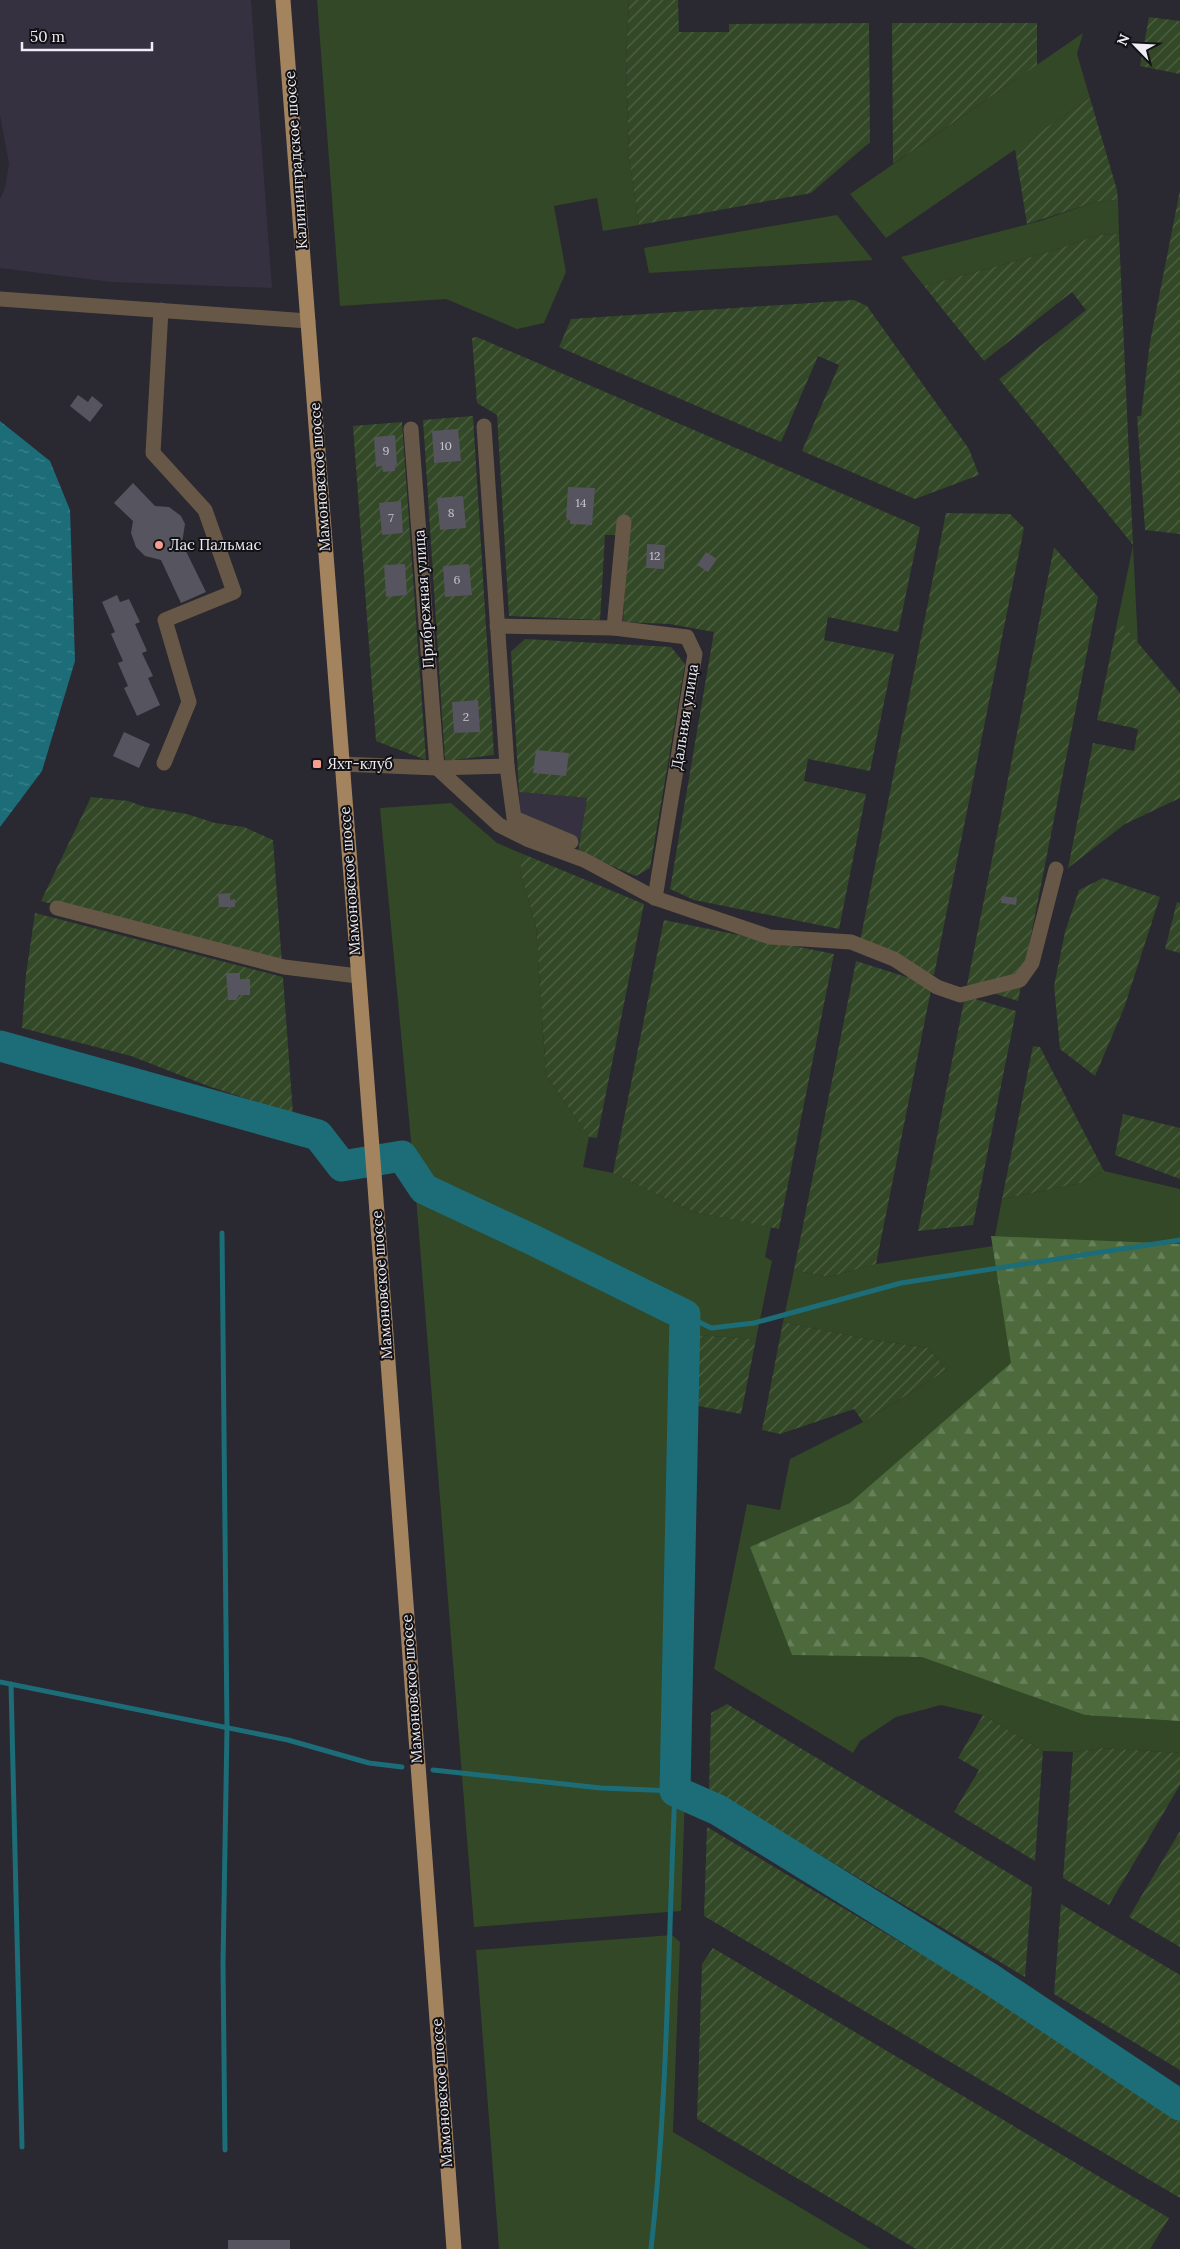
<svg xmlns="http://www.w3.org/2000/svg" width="1180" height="2249" font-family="Lora,serif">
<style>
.built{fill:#353140}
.grass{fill:#324826}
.forest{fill:url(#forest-firs)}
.garden{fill:url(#garden-furrows)}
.water{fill:url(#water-ripples)}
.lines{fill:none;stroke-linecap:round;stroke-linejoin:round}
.stream{stroke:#1c6d78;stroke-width:5}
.river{stroke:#1c6d78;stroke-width:31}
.building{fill:#56545e}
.minor{stroke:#675746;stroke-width:15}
.major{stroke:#a4835f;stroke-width:15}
.poi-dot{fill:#f59d8e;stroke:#121115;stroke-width:2}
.labels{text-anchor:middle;stroke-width:4;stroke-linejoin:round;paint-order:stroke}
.number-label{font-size:12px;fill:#c8c7ce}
.street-label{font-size:15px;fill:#eeedf3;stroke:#121115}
.poi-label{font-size:15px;fill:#eeedf3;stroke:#121115;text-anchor:start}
</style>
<defs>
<pattern id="forest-firs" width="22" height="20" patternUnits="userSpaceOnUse" patternTransform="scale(1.25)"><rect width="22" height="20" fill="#4d6a3d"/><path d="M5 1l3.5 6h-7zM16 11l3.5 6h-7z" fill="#67805a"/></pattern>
<pattern id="garden-furrows" width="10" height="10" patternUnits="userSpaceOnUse" patternTransform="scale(1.25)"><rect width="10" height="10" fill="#324826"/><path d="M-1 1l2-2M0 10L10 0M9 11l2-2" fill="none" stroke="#506346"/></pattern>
<pattern id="water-ripples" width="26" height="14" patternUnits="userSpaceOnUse" patternTransform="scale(1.25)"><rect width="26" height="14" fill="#1c6d78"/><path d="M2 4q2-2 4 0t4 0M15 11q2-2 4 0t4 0" fill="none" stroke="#3d828c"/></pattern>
</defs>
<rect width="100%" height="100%" fill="#2a2831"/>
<!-- built -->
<g class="built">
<path d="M0 0H251L272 288 111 282 0 268V199L5 188 9 164 0 115Z"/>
<path d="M519 792 587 798 580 839 521 814Z"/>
</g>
<!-- grass -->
<g class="grass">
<path d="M317 0H629L626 58 629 158 639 225 603 231 597 198 554 206 566 272 544 323 517 329 446 299 340 306Z"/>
<path d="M1083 33 1077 54 1090 98 886 238 850 194Z"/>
<path d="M1118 200 1119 234 1098 235 1049 252 924 286 901 257 1040 221 1095 202Z"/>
<path d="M837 215 873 260 649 273 644 248Z"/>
<path d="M1133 545 1138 645 1118 619Z"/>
<path d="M451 803 497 843 523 854 520 870 536 927 546 1075 589 1137 583 1167 613 1173 694 1212 771 1227 765 1257 772 1261 756 1339 695 1335 689 1677 681 1911 474 1927 415 1184 380 808Z"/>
<path d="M1104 1171 1180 1189V1753L1103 1748 1073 1752 1043 1751 983 1715 941 1705 896 1717 860 1741 853 1753 714 1669 747 1504 780 1510 790 1459 863 1422 947 1370 928 1348 868 1339 783 1322 794 1270 829 1277 876 1264 993 1246 1002 1199 1081 1183Z"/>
<path d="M672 1935 680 1942 673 2132 870 2249H499L476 1950Z"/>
</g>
<!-- forest -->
<path class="forest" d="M991 1236 1180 1244V1721L1085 1715 922 1657 792 1655 750 1547 850 1503 1011 1363Z"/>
<!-- garden -->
<g class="garden">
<path d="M629 0H678L679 32H729V24L869 23 870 142 811 193 639 225 629 158 626 58Z"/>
<path d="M1149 17 1180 21V74L1140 66Z"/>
<path d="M892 23H1037V65L893 164Z"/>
<path d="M1090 98 1117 190 1118 200 1095 202 1027 224 1015 149Z"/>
<path d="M1180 190V534L1145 530 1137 416H1141L1150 342Z"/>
<path d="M1119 234 1133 545 999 379 1086 310 1072 292 984 361 924 286 1049 252 1098 235Z"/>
<path d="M854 300 867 306 969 449 979 475 915 499 802 451 839 365 818 356 781 442 559 347 571 319Z"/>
<path d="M477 337 920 527 898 632 828 617 824 640 894 654 870 771 808 759 804 781 866 794 839 929 694 900 670 889 714 632 670 624 623 622 628 535H605L600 620 509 616 497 415 477 403 472 338Z"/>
<path d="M473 416 494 755 445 761 423 420Z"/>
<path d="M402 422 426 760 376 741 353 426Z"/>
<path d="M946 513 1010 514 1024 528 934 975 858 951Z"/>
<path d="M1054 547 1098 597 1018 1001 967 985Z"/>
<path d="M1118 619 1180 693V798L1125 824 1068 868 1093 743 1134 751 1138 729 1097 720Z"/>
<path d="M525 639 671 647 685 664 650 868 636 876 578 852 587 798 519 792 511 652Z"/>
<path d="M91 797 128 801 145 807 187 814 215 823 244 827 273 840 282 964 41 901Z"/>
<path d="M523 854 644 904 597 1138 589 1137 546 1075 536 927 520 870Z"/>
<path d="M1103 878 1160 897 1124 1008 1095 1076 1060 1049 1054 986 1065 932 1079 890Z"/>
<path d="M1177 902 1180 903V953L1165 949Z"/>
<path d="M35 913 283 977 293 1114 208 1086 131 1056 22 1028 26 974Z"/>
<path d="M664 920 834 954 779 1229 694 1212 613 1173Z"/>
<path d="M856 961 932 985 876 1264 829 1277 794 1270Z"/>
<path d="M965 996 1016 1011 973 1225 918 1231Z"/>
<path d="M1033 1046 1040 1047 1104 1171 1081 1183 1002 1199Z"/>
<path d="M1123 1114 1180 1128V1179L1115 1155Z"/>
<path d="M783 1322 868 1339 928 1348 947 1370 863 1422 854 1409 780 1434 762 1430Z"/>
<path d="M695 1335 756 1339 741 1414 693 1405Z"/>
<path d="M727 1704 1032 1887 1025 1977 709 1789 711 1713Z"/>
<path d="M983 1715 1043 1751 1035 1861 954 1812 979 1770 958 1758Z"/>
<path d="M1103 1748 1180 1753V1785L1109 1905 1063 1878 1073 1752Z"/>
<path d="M707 1827 1180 2108V2198L704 1916Z"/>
<path d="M1180 1831V1947L1129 1917Z"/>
<path d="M1061 1904 1180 1975V2070L1054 1994Z"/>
<path d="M713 1948 1169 2218 1150 2249H916L697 2119 702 1964Z"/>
</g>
<!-- water -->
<path class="water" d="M0 421 50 461 70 510 75 661 42 771 0 827Z"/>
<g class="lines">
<!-- stream -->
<g class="stream">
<path d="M222 1233 227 1728 223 1964 225 2150"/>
<path d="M685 1315 711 1328 754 1323 901 1283 1180 1240"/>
<path d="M0 1682 288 1740 369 1763 402 1767"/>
<path d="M11 1684 22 2147"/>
<path d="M433 1770 601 1788 675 1791C668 1944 668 2097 651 2249"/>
</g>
<!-- river -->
<path class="river" d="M0 1046 318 1135 342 1166 402 1156 424 1189 533 1240 685 1315 675 1791 718 1810 989 1978 1180 2105"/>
</g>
<!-- building -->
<g class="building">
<path d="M78 395 88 402 92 396 103 405 90 422 70 406Z"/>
<path d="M458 429 461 461 434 463 432 431Z"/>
<path d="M395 435 397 465H395V471L383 472 382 466 376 467 374 437Z"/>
<path d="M133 483 155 506 169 507 181 516 185 524 182 543 206 592 181 603 161 560 145 556 136 547 131 533 133 521 114 503Z"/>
<path d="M568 487 595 488 592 525 570 524V520L566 518Z"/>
<path d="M463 496 466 528 440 530 437 498Z"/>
<path d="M401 501 403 533 382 535 379 503Z"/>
<path d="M647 544 665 545 664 569 646 568Z"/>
<path d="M706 552 717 559 708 572 697 565Z"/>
<path d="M405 564 407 595 386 597 384 565Z"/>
<path d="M469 564 472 595 445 597 443 566Z"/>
<path d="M117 595 120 602 129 599 140 622 135 624 147 651 142 653 153 676 148 678 160 705 137 716 124 688 128 686 118 663 123 661 111 634 115 632 102 602Z"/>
<path d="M478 700 480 732 454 733 452 702Z"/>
<path d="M124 732 150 744 139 768 113 756Z"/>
<path d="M536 750 569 753 566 776 533 773Z"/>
<path d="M230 893V900L235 899V907H219L218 894Z"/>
<path d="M1002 896 1017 898 1016 905 1001 903Z"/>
<path d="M226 973H240V979H250V995H239L236 1000H228Z"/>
<rect x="228" y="2240" width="62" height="9"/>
</g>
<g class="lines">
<!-- minor -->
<g class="minor">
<path d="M0 299 308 321"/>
<path d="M161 310 153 453 205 510 234 592 165 620 189 702 164 763"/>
<path d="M484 426 507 766 514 818 571 842"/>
<path d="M411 429 437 768 499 825 529 840 584 860 655 898 770 937 851 942 894 959 937 987 960 995 1020 980 1032 963 1056 869"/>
<path d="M497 626 614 628 687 637 695 654 655 898"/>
<path d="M614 628 624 522"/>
<path d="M341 764 437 768 507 766"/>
<path d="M57 908 284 967 358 976"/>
</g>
<!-- major -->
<path class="major" d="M283 0 374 1173 454 2249"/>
</g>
<!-- markers -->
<g class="poi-dot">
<circle cx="159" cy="545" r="5"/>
<rect x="312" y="759" width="10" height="10" rx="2.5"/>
</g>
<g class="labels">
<!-- number labels -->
<g class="number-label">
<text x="446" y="450">10</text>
<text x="386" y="455">9</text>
<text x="581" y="507">14</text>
<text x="451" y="517">8</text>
<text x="391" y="522">7</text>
<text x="655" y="560">12</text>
<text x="457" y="584">6</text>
<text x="466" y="721">2</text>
</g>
<!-- street labels -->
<g class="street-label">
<text transform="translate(296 160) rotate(-94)" y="5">Калининградское шоссе</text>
<text transform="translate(320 477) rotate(-94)" y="5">Мамоновское шоссе</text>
<text transform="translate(424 599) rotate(-94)" y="5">Прибрежная улица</text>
<text transform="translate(685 717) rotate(-81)" y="5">Дальняя улица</text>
<text transform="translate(350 881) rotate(-94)" y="5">Мамоновское шоссе</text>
<text transform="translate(382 1285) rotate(-94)" y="5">Мамоновское шоссе</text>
<text transform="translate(412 1689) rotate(-94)" y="5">Мамоновское шоссе</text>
<text transform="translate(442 2093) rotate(-94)" y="5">Мамоновское шоссе</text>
</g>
<!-- poi labels -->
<g class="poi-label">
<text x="169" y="550">Лас Пальмас</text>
<text x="327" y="769">Яхт-клуб</text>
</g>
</g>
<!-- north arrow -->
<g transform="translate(1135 45) rotate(294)" stroke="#121115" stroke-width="4" paint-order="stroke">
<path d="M0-4L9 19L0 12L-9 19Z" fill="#eeedf3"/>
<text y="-8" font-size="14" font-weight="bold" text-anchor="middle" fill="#eeedf3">N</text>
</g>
<!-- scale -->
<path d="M22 42v8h130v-8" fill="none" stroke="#eeedf3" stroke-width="2.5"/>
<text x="30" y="42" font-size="15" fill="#eeedf3" stroke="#121115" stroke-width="4" paint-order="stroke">50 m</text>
</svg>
